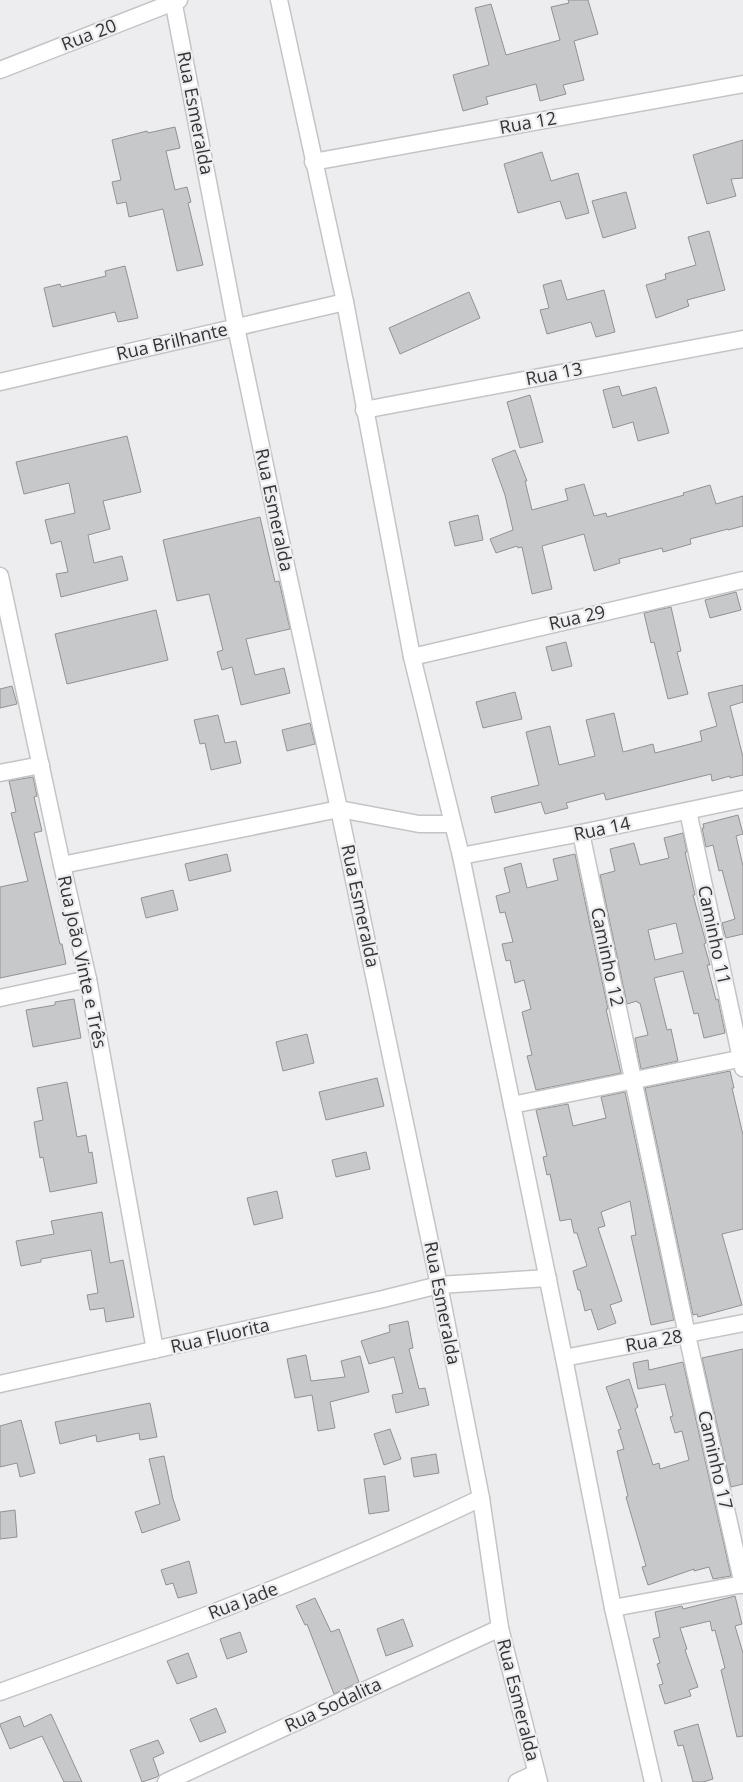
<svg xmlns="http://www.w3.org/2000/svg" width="743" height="1782" font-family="'Open Sans',sans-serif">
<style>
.building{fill:#c7c8c9;stroke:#929294;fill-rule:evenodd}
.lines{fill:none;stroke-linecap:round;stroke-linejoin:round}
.minor-casing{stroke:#c3c4c5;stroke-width:19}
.minor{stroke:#fff;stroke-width:16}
.labels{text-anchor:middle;stroke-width:4.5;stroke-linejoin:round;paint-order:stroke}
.street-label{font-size:18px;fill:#333434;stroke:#ededef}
</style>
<rect width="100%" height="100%" fill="#ededef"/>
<!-- building -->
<g class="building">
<path d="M568 0H588L598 34 574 41 584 80 563 85 566 94 540 101 536 84 486 97 488 104 463 111 453 75 489 65 475 8 491 4 506 55 560 40 551 7 569 3Z"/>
<path d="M175 127 180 148 166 151 175 190 187 187 191 202 188 203 203 265 177 271 163 209 129 217 126 202 117 204 112 182 121 180 112 140 147 131 148 133Z"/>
<path d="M743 140V178L731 179 736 196 707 204 693 155Z"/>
<path d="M542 152 551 181 578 173 589 213 566 219 560 201 518 213 504 164Z"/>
<path d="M626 192 636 228 603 238 592 201Z"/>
<path d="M709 231 725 290 687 300 689 306 656 318 646 285 666 279 665 274 696 265 688 237Z"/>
<path d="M125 266 138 318 118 322 115 312 53 327 44 288 60 284 61 287 106 276 105 271Z"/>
<path d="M561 280 567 300 604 290 615 332 596 337 591 322 547 334 540 310 549 308 543 285Z"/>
<path d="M469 292 480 318 400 354 389 328Z"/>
<path d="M619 386 622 396 656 387 669 433 638 441 633 422 613 428 603 390Z"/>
<path d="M530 395 543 442 520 448 507 402Z"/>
<path d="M127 436 141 492 103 501 110 529 88 535 94 563 122 556 128 580 61 597 56 574 68 572 61 541 51 544 45 520 75 513 69 483 24 494 16 462Z"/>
<path d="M515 450 527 481H525L532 510 568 500 565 489 584 484 594 516 606 513 607 517 684 495 683 493 710 485 716 504 743 496V526L728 530V529L690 539 691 544 663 552 662 548 619 559 620 563 594 571 584 534 542 546 552 589 532 594 522 547 518 548 517 546 496 553 490 539 513 530 505 495 492 459Z"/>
<path d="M478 515 483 540 455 546 449 522Z"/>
<path d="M260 517 275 582 279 581 290 629 246 639 255 675 284 668 290 693 241 705 232 667 222 670 217 652 223 650 209 594 177 601 163 540Z"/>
<path d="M736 592 741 610 710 618 705 600Z"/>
<path d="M671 607 681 651 677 652 688 694 668 699 654 642 651 643 644 613Z"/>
<path d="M156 610 168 660 67 684 55 634Z"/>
<path d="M566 642 572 666 552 671 546 647Z"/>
<path d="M743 685V702L730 706 743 757V775L730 778V776L712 781 711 774 606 800 604 793 566 803 568 808 545 814 541 802 495 813 491 797 539 785 526 732 550 726 559 765 595 756 586 720 614 713 623 752 653 744 655 753 702 741 700 731 717 726 708 693Z"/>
<path d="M12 686 17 704 0 708V689Z"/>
<path d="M515 692 522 719 483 728 476 702Z"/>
<path d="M218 715 225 743 236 741 241 763 211 770 205 743 200 744 194 720Z"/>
<path d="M310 723 315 744 287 751 282 730Z"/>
<path d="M33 777 37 796 34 797 42 831 34 833 60 944H62L66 964 0 978V887L28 881 11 813 16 812 9 781Z"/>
<path d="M738 815 743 834 736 836 743 866V934L726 938 722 923 735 919 722 870 719 871 713 845 706 847 702 828H704L703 824Z"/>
<path d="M683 833 687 852H685L695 895H693L706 943 704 944 710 965H707L716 1000 718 999 725 1033 704 1038 698 1013 694 1014 683 971 654 978 667 1030 671 1029 678 1061 641 1069 635 1038 648 1035 640 1003H638L637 1001 627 1004 600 875 615 871 610 849 634 843 640 865 669 858 664 838ZM676 923 683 953 655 960 648 930Z"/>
<path d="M227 854 231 871 189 881 185 864Z"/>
<path d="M575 854 608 1009H606L621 1073 536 1090 527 1056 532 1055 522 1012 531 1009 524 980 515 983 510 960 506 961 502 944 513 942 505 912 500 913 496 896 510 892 504 868 521 863 527 888 558 880 553 859Z"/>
<path d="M173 890 178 910 146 918 141 898Z"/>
<path d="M74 999 81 1038 33 1047 26 1010 55 1005V1002Z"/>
<path d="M307 1034 314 1063 283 1071 276 1042Z"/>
<path d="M730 1071 734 1088H732L743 1135V1229L722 1234 742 1305 698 1317 697 1314 693 1315 645 1088Z"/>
<path d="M377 1078 384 1106 326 1120 319 1092Z"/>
<path d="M67 1082 77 1137 86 1135 89 1153 92 1152 97 1183 50 1192 43 1157 40 1158 34 1122 43 1120 37 1088Z"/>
<path d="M625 1092 674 1320 651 1325 631 1236 636 1235 630 1201 601 1212 605 1226 598 1228 622 1301 610 1305 616 1323 598 1330 591 1309 585 1311 580 1290H578L573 1271 587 1266 577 1233H574L571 1219 560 1221 550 1174 547 1175 543 1157 547 1156 536 1110 568 1104 573 1126 606 1118 601 1097Z"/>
<path d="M366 1152 370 1169 336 1177 332 1160Z"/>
<path d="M277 1191 283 1218 254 1225 247 1198Z"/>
<path d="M102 1212 110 1263 123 1260 134 1317 106 1322 104 1308 90 1310 87 1295 98 1293 91 1250 41 1259V1262L21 1266 16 1241 54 1234 51 1221Z"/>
<path d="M408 1321 413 1348 409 1349 419 1389 425 1388 429 1405 396 1413 392 1395 403 1393 394 1357 369 1364 361 1341 390 1332 389 1325Z"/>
<path d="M743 1349V1484L731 1487 702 1358Z"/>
<path d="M306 1355 311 1381 345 1377 341 1361 360 1356 369 1392 330 1402 335 1428 318 1431 312 1395 295 1398 287 1359Z"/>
<path d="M648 1360 649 1370 683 1362 731 1576 713 1579 709 1567 694 1571V1569L648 1585 642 1567 646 1566 626 1497 628 1496 617 1451 624 1449 618 1430 621 1429 606 1387 629 1379 638 1407 635 1409 653 1465 659 1463 660 1469 689 1460 682 1431 675 1433 670 1417 673 1416 665 1384 638 1389 633 1363Z"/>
<path d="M150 1403 157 1437 140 1440 139 1433 97 1442 96 1435 60 1444 55 1422Z"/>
<path d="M21 1420 35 1473 20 1477 17 1463 0 1467V1426Z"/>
<path d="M390 1429 401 1459 384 1465 374 1434Z"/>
<path d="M436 1454 439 1473 414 1477 411 1458Z"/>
<path d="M164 1456 173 1499 180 1520 142 1533 135 1512 160 1504 149 1459Z"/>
<path d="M385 1476 389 1511 369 1514 364 1479Z"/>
<path d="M15 1510 17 1537 0 1539V1512Z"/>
<path d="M189 1561 197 1593 178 1598 173 1583 166 1585 161 1570Z"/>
<path d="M735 1596 742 1624 735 1626 743 1653V1736L737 1737 721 1670 725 1668 715 1630 712 1631 710 1621 680 1628 687 1649 685 1650 698 1687 689 1690 691 1696 665 1704 659 1685 663 1684 657 1664 660 1663 653 1639 660 1637 655 1612 682 1606 683 1609Z"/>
<path d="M315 1598 331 1632 339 1629 359 1682 334 1694 307 1624 305 1625 296 1606Z"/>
<path d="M403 1619 413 1646 386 1656 377 1629Z"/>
<path d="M240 1632 247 1652 227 1659 220 1639Z"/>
<path d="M188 1653 197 1677 177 1684 167 1661Z"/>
<path d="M216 1708 226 1732 200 1742 190 1719Z"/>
<path d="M51 1714 82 1782H64L42 1736 10 1749 0 1725V1724L20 1716 24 1727Z"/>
<path d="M698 1724 713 1779 703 1782H693L683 1745 678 1746 674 1731Z"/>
<path d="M158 1740 164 1753 153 1758 159 1775 157 1777 142 1782 130 1750Z"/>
</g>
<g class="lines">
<defs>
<g id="minor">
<path d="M173 0 236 327 284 556 339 809 439 1285 481 1498 500 1628 539 1782"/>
<path d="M279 0 345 302 412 657 461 856 564 1358 613 1608 653 1782"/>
<path d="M0 70 179 0"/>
<path d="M313 162 743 84"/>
<path d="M0 382 345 302"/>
<path d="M364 410 743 339"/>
<path d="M0 576 62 865 88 979 155 1350"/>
<path d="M412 657 743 580"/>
<path d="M0 773 41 765"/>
<path d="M688 811 743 1068"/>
<path d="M581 833 687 1335 743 1585"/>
<path d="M461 856 581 833 743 799"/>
<path d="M62 865 339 809 419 824H452"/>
<path d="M0 998 88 979"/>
<path d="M512 1105 743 1058"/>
<path d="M564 1358 743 1323"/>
<path d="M0 1384 383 1299 439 1285 548 1278"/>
<path d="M613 1608 743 1584"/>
<path d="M0 1692C163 1633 325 1573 481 1498"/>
<path d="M166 1782 500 1628"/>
<path d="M517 1782 536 1773"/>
</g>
</defs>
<!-- minor casing -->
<use href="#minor" class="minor-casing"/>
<!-- minor -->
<use href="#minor" class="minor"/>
</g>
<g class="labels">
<!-- street labels -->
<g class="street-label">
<text transform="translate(89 35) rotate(-21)" y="6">Rua 20</text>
<text transform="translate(195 113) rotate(79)" y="6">Rua Esmeralda</text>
<text transform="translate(528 123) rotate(-10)" y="6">Rua 12</text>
<text transform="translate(172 342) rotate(-13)" y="6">Rua Brilhante</text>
<text transform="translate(554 374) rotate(-11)" y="6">Rua 13</text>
<text transform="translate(274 510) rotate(78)" y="6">Rua Esmeralda</text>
<text transform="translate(577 618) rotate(-13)" y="6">Rua 29</text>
<text transform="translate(602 829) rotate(-12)" y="6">Rua 14</text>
<text transform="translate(360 906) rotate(78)" y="6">Rua Esmeralda</text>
<text transform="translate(714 935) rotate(78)" y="6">Caminho 11</text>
<text transform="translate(607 957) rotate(78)" y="6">Caminho 12</text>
<text transform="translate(82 962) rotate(78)" y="6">Rua João Vinte e Três</text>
<text transform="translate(442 1303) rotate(79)" y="6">Rua Esmeralda</text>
<text transform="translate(220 1336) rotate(-13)" y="6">Rua Fluorita</text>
<text transform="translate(654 1341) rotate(-10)" y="6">Rua 28</text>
<text transform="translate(715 1460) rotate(77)" y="6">Caminho 17</text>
<text transform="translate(243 1601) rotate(-21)" y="6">Rua Jade</text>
<text transform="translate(518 1700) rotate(76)" y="6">Rua Esmeralda</text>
<text transform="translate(333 1705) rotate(-25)" y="6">Rua Sodalita</text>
</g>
</g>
</svg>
